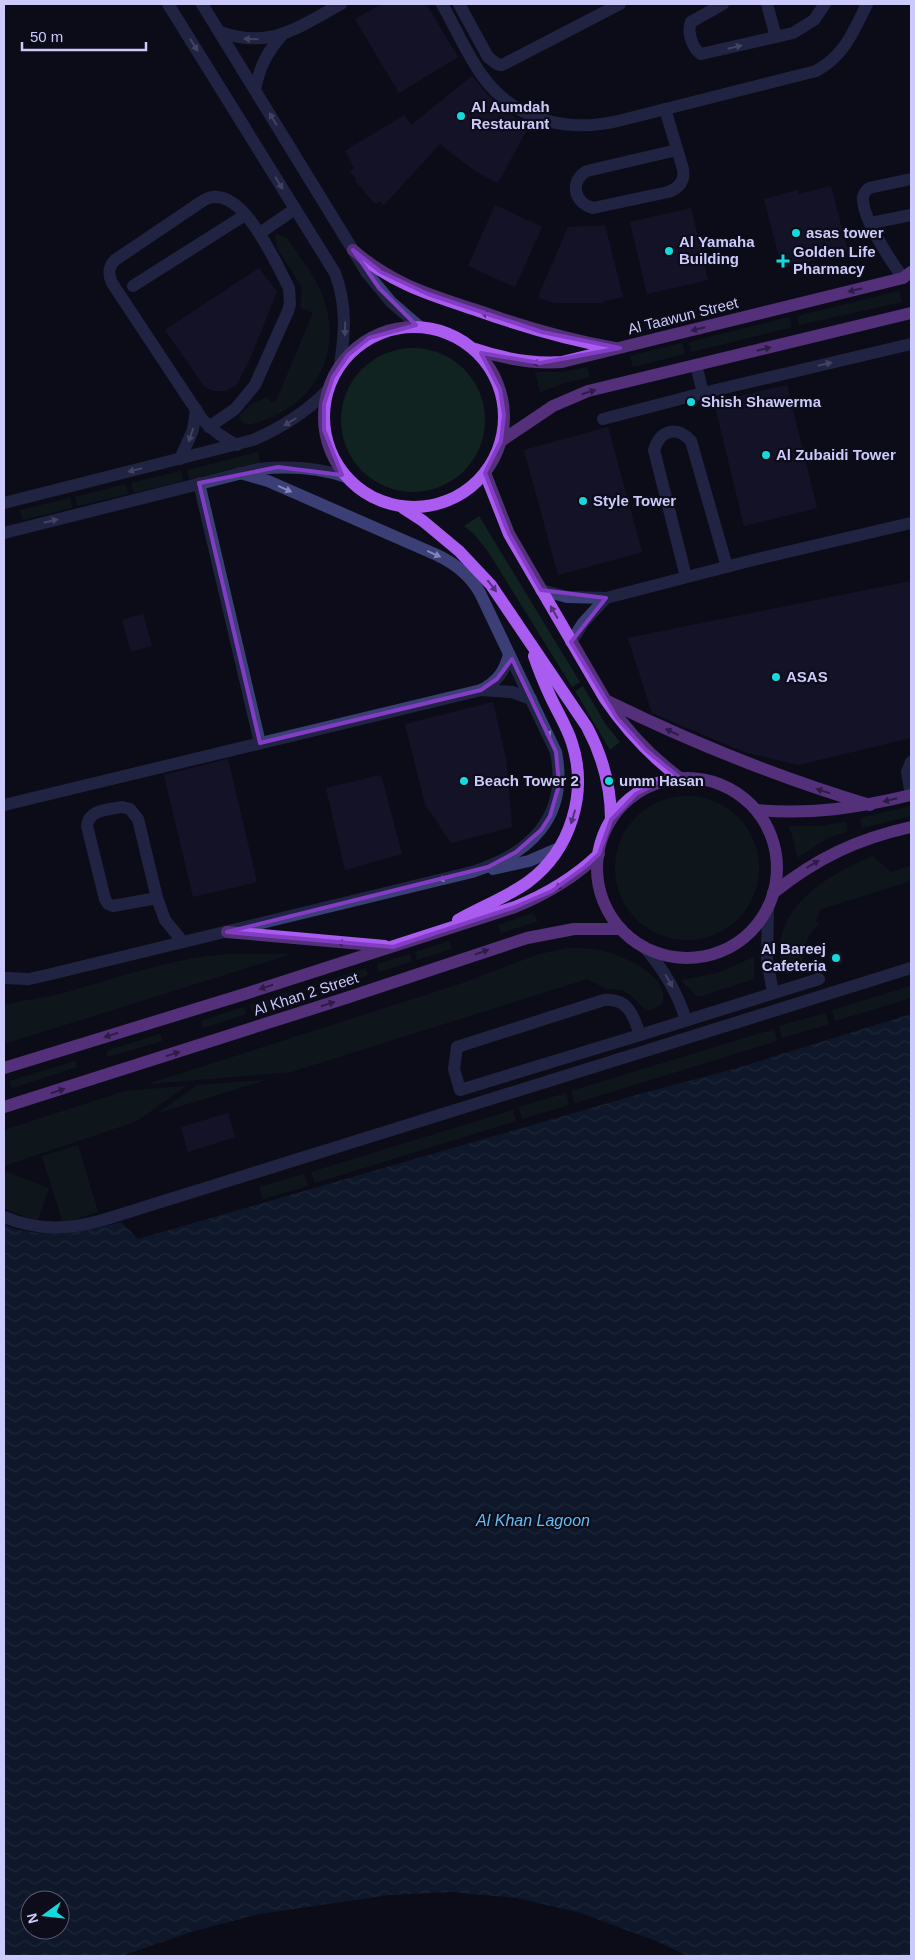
<svg xmlns="http://www.w3.org/2000/svg" width="915" height="1960" font-family="Arial,sans-serif">
<style>
.green{fill:#102321}
.water{fill:url(#water-waves);fill-rule:evenodd}
.building{fill:#1d1a39}
.lines{fill:none;stroke-linecap:round;stroke-linejoin:round}
.minor{stroke:#3b3f75;stroke-width:12}
.major{stroke:#aa5bf0;stroke-width:12}
.oneway{fill:#8384b8}
.oneway2{fill:#54307a}
.marked{fill:none;stroke:#833cc5;stroke-width:4;stroke-linejoin:round}
.poi-dot{fill:#15dadb;stroke:#0d0c1a;stroke-width:2}
.labels{text-anchor:middle;stroke-width:4.5;stroke-linejoin:round;paint-order:stroke}
.poi-label{font-size:15px;font-weight:bold;fill:#cbcafa;stroke:#0d0c1a;text-anchor:start}
.street-label{font-size:15px;fill:#cbcafa;stroke:#0d0c1a}
.water-label{font-size:16px;font-style:italic;fill:#62bcf0;stroke:#0d0c1a}
</style>
<defs>
<pattern id="water-waves" width="16" height="10" patternUnits="userSpaceOnUse" patternTransform="scale(1.25)"><rect width="16" height="10" fill="#11273e"/><path d="M0 5q4-4 8 0t8 0" fill="none" stroke="#32455b"/></pattern>
</defs>
<rect width="100%" height="100%" fill="#0d0c1a"/>
<!-- green -->
<g class="green">
<path d="M277 234 287 238C300 258 317 278 324 300 344 361 307 413 247 425L241 421 240 415 250 405 267 397 272 403 276 401 313 313 300 307 302 293 301 286 277 248 275 237Z"/>
<path d="M899 291 902 302 799 325 797 316Z"/>
<path d="M790 317 792 327 691 352 689 342Z"/>
<path d="M682 343 685 354 633 367 630 356Z"/>
<circle cx="413" cy="420" r="72"/>
<path d="M587 367 590 377 564 383 540 392 535 372H562Z"/>
<path d="M258 452 260 462 189 479 187 470Z"/>
<path d="M181 471 183 481 134 493 131 483Z"/>
<path d="M126 484 128 494 78 506 75 497Z"/>
<path d="M70 498 72 508 23 520 20 510Z"/>
<path d="M479 516 580 682 572 687 489 553 474 534 464 526Z"/>
<path d="M583 686 606 725 620 742 610 750 575 691Z"/>
<circle cx="687" cy="868" r="72"/>
<path d="M911 806V816L862 828 860 818Z"/>
<path d="M846 822 848 831 826 839 797 858 794 842 789 826H818Z"/>
<path d="M872 856 891 872 911 866V881L821 909 815 921 819 924C814 929 809 934 807 941 803 953 807 965 792 968L783 964C778 956 779 947 781 938 791 895 835 873 872 856Z"/>
<path d="M533 913 538 921 501 933 498 925Z"/>
<path d="M449 941 452 949 417 960 415 952Z"/>
<path d="M569 948C580 948 592 948 603 951 623 956 671 976 662 1003L654 1009 649 1010 644 1008 629 994 622 990 607 989 587 979 291 1072 148 1084 460 984 539 954Z"/>
<path d="M228 954H291L4 1044V1005C24 1000 44 998 64 993 117 978 172 958 228 954Z"/>
<path d="M410 954 412 961 379 972 377 964Z"/>
<path d="M754 957V979L698 997 681 980 718 973Z"/>
<path d="M366 968 368 975 334 986 332 979Z"/>
<path d="M911 986V998L835 1021 832 1010Z"/>
<path d="M292 992 294 999 252 1012 250 1005Z"/>
<path d="M244 1007 246 1014 203 1028 201 1021Z"/>
<path d="M825 1013 829 1024 782 1038 779 1026Z"/>
<path d="M774 1029 777 1041 575 1103 571 1091Z"/>
<path d="M160 1034 162 1041 108 1057 106 1051Z"/>
<path d="M75 1061 77 1067 12 1088 10 1081Z"/>
<path d="M266 1080 158 1113 197 1085Z"/>
<path d="M186 1086 137 1121 4 1166V1130L125 1091Z"/>
<path d="M566 1093 569 1105 522 1119 519 1107Z"/>
<path d="M513 1110 516 1121 315 1183 311 1172Z"/>
<path d="M78 1145 98 1212 63 1223 42 1156Z"/>
<path d="M4 1171 49 1188 37 1222 4 1208Z"/>
<path d="M304 1174 308 1186 263 1199 259 1187Z"/>
</g>
<!-- water -->
<path class="water" d="M911 1014V1956H688L656 1941 581 1913 517 1898 451 1892 390 1895 259 1914 194 1931 121 1956H4V1225C44 1240 81 1233 121 1222L138 1239 636 1095 734 1069ZM30 1900H60V1930H30Z"/>
<!-- building -->
<g class="building">
<path d="M382 4H426L458 57 399 93 355 19Z"/>
<path d="M472 76 488 95 502 109 529 126 498 183 475 171 440 144 384 205 380 201 375 204 355 181 356 179 350 171 354 168 345 151 404 115 411 125Z"/>
<path d="M831 186 848 251 782 268 764 199 798 190 799 194Z"/>
<path d="M495 205 542 227 515 287 468 266Z"/>
<path d="M691 208 708 280 647 294 630 222Z"/>
<path d="M605 225 623 297 604 301V303H554L538 297 568 227Z"/>
<path d="M259 268 277 292 249 361 237 384 226 391H213L204 386 165 330Z"/>
<path d="M787 385 817 508 744 526 714 402Z"/>
<path d="M608 427 642 552 558 575 524 450Z"/>
<path d="M911 581V738L798 765 744 752 652 713 628 638Z"/>
<path d="M143 614 152 646 131 652 122 620Z"/>
<path d="M493 702 506 759 512 827 451 843 425 804 405 724Z"/>
<path d="M228 759 257 882 193 897 164 775Z"/>
<path d="M381 775 402 854 345 870 326 788Z"/>
<circle cx="836" cy="958" r="7"/>
<path d="M228 1113 235 1137 188 1152 181 1127Z"/>
</g>
<g class="lines">
<!-- minor -->
<g class="minor">
<path d="M168 4 335 273C347 305 345 332 340 365"/>
<path d="M202 4 367 273 391 302 420 327"/>
<path d="M442 4C455 27 466 52 481 74 513 120 566 133 618 121L816 71C845 55 853 32 867 4"/>
<path d="M459 4 488 57 497 64 502 65 620 4"/>
<path d="M723 4 691 22C687 32 692 48 701 54L793 33 814 20 825 4"/>
<path d="M767 4 776 37"/>
<path d="M220 32C271 50 298 27 341 4"/>
<path d="M255 90C259 68 267 52 282 35"/>
<path d="M665 109 683 169C685 180 680 188 668 192L593 208C574 203 569 181 587 171L677 150"/>
<path d="M871 223 911 215"/>
<path d="M260 233 295 209"/>
<path d="M903 278C891 261 862 218 863 198 863 193 866 191 869 188L911 179"/>
<path d="M133 286 245 215"/>
<path d="M696 365 703 393 911 344"/>
<path d="M603 419 703 393"/>
<path d="M209 427 235 409 255 385 288 311 290 304 289 288C276 264 241 180 204 200L115 260C108 267 108 274 112 283L202 419C212 430 223 438 237 445"/>
<path d="M180 459 193 430 196 409"/>
<path d="M199 483 260 743"/>
<path d="M4 503 253 440C281 428 305 413 327 391"/>
<path d="M4 533 258 469C288 466 317 467 346 477"/>
<path d="M686 577 654 450C660 430 677 425 691 441L727 567"/>
<path d="M541 590 567 597 606 598 753 560 911 523"/>
<path d="M571 642 583 623 606 598"/>
<path d="M481 690C497 682 505 671 509 654"/>
<path d="M911 795 907 772 911 762"/>
<path d="M4 805 481 690 512 692 531 699"/>
<path d="M122 807 130 809 138 819 157 898 113 906 108 904 105 899 87 826C89 809 108 810 122 807Z"/>
<path d="M493 869 529 861 559 848"/>
<path d="M157 898 165 920 183 942"/>
<path d="M768 906 767 959 773 993"/>
<path d="M644 947C664 969 677 992 686 1020"/>
<path d="M4 978 29 979 47 975 472 872C530 854 569 817 556 752L480 593C470 575 456 564 437 555L268 481 240 473"/>
<path d="M604 1000C628 998 634 1016 640 1035L460 1090 454 1069 457 1047Z"/>
<path d="M640 1035 819 979"/>
<path d="M4 1217C39 1231 68 1230 103 1220L911 968"/>
</g>
<!-- major -->
<g class="major">
<path d="M353 250C392 284 430 295 479 311 524 327 568 340 615 348"/>
<circle cx="414" cy="417" r="90"/>
<path d="M475 349C504 359 531 364 562 362L903 278 911 272"/>
<path d="M501 441 553 406 588 391 911 313"/>
<path d="M485 473 509 534 605 699C626 730 650 756 680 778"/>
<path d="M403 508 423 521 459 551 491 585 587 727C603 757 611 786 611 820"/>
<path d="M607 701C695 744 776 777 870 805"/>
<circle cx="687" cy="868" r="90"/>
<path d="M756 810C811 815 857 808 911 795"/>
<path d="M773 893C817 858 857 839 911 827"/>
<path d="M458 920C481 907 507 897 528 882 571 850 588 793 572 743 567 727 558 713 551 698 545 685 539 671 534 656"/>
<path d="M227 932 385 946"/>
<path d="M4 1068 248 993 515 907C547 894 574 878 599 854"/>
<path d="M4 1107 346 998 527 938 574 929H621"/>
</g>
</g>
<!-- one-way arrows -->
<defs><path id="oneway-solid" d="M-6-.8H1V-3.2L6.5 0L1 3.2V.8H-6Z" transform="scale(1.25)"/></defs>
<g class="oneway">
<use href="#oneway-solid" transform="translate(251 39) rotate(-178)"/>
<use href="#oneway-solid" transform="translate(194 45) rotate(58)"/>
<use href="#oneway-solid" transform="translate(735 47) rotate(-13)"/>
<use href="#oneway-solid" transform="translate(273 119) rotate(-121)"/>
<use href="#oneway-solid" transform="translate(279 183) rotate(58)"/>
<use href="#oneway-solid" transform="translate(345 329) rotate(92)"/>
<use href="#oneway-solid" transform="translate(825 364) rotate(-13)"/>
<use href="#oneway-solid" transform="translate(290 422) rotate(148)"/>
<use href="#oneway-solid" transform="translate(191 435) rotate(108)"/>
<use href="#oneway-solid" transform="translate(135 470) rotate(166)"/>
<use href="#oneway-solid" transform="translate(285 489) rotate(24)"/>
<use href="#oneway-solid" transform="translate(51 521) rotate(-14)"/>
<use href="#oneway-solid" transform="translate(434 554) rotate(24)"/>
<use href="#oneway-solid" transform="translate(547 731) rotate(64)"/>
<use href="#oneway-solid" transform="translate(445 878) rotate(166)"/>
<use href="#oneway-solid" transform="translate(669 981) rotate(60)"/>
</g>
<g class="oneway2">
<use href="#oneway-solid" transform="translate(855 290) rotate(166)"/>
<use href="#oneway-solid" transform="translate(488 315) rotate(-161)"/>
<use href="#oneway-solid" transform="translate(698 329) rotate(166)"/>
<use href="#oneway-solid" transform="translate(764 349) rotate(-14)"/>
<use href="#oneway-solid" transform="translate(539 363) rotate(-178)"/>
<use href="#oneway-solid" transform="translate(589 392) rotate(-17)"/>
<use href="#oneway-solid" transform="translate(492 586) rotate(52)"/>
<use href="#oneway-solid" transform="translate(554 612) rotate(-120)"/>
<use href="#oneway-solid" transform="translate(672 732) rotate(-155)"/>
<use href="#oneway-solid" transform="translate(823 791) rotate(-162)"/>
<use href="#oneway-solid" transform="translate(890 800) rotate(167)"/>
<use href="#oneway-solid" transform="translate(573 817) rotate(107)"/>
<use href="#oneway-solid" transform="translate(813 864) rotate(-31)"/>
<use href="#oneway-solid" transform="translate(561 885) rotate(148)"/>
<use href="#oneway-solid" transform="translate(344 943) rotate(-175)"/>
<use href="#oneway-solid" transform="translate(482 952) rotate(-19)"/>
<use href="#oneway-solid" transform="translate(266 987) rotate(162)"/>
<use href="#oneway-solid" transform="translate(328 1004) rotate(-18)"/>
<use href="#oneway-solid" transform="translate(111 1035) rotate(163)"/>
<use href="#oneway-solid" transform="translate(173 1054) rotate(-18)"/>
<use href="#oneway-solid" transform="translate(58 1091) rotate(-17)"/>
</g>
<!-- marked area -->
<path d="M0 0H915V1960H0ZM353 250 381 272 428 294 542 332 620 348 540 363 481 353 500 389 504 415 501 441 485 473 509 534 541 590 606 598 571 642 617 718 646 750 680 778 657 783 636 794 611 820 599 854 585 867 552 891 515 907 393 947 227 932 488 867 516 852 541 830 550 816 559 785 556 752 512 659 497 679 481 690 260 743 199 483 278 467 342 475 324 430V404L333 377 348 355 369 338 416 325 379 288Z" fill="#0d0c1a" fill-opacity=".55" fill-rule="evenodd"/>
<path class="marked" d="M353 250 381 272 428 294 542 332 620 348 540 363 481 353 500 389 504 415 501 441 485 473 509 534 541 590 606 598 571 642 617 718 646 750 680 778 657 783 636 794 611 820 599 854 585 867 552 891 515 907 393 947 227 932 488 867 516 852 541 830 550 816 559 785 556 752 512 659 497 679 481 690 260 743 199 483 278 467 342 475 324 430V404L333 377 348 355 369 338 416 325 379 288Z"/>
<!-- markers -->
<g class="poi-dot">
<circle cx="461" cy="116" r="5"/>
<circle cx="796" cy="233" r="5"/>
<circle cx="669" cy="251" r="5"/>
<path d="M780.5 253.5h5v5h5v5h-5v5h-5v-5h-5v-5h5z"/>
<circle cx="691" cy="402" r="5"/>
<circle cx="766" cy="455" r="5"/>
<circle cx="583" cy="501" r="5"/>
<circle cx="776" cy="677" r="5"/>
<circle cx="464" cy="781" r="5"/>
<circle cx="609" cy="781" r="5"/>
<circle cx="836" cy="958" r="5"/>
</g>
<g class="labels">
<!-- poi labels -->
<g class="poi-label">
<text x="471" y="112">Al Aumdah<tspan x="471" dy="17">Restaurant</tspan></text>
<text x="806" y="238">asas tower</text>
<text x="679" y="247">Al Yamaha<tspan x="679" dy="17">Building</tspan></text>
<text x="793" y="257">Golden Life<tspan x="793" dy="17">Pharmacy</tspan></text>
<text x="701" y="407">Shish Shawerma</text>
<text x="776" y="460">Al Zubaidi Tower</text>
<text x="593" y="506">Style Tower</text>
<text x="786" y="682">ASAS</text>
<text x="474" y="786">Beach Tower 2</text>
<text x="619" y="786">umm Hasan</text>
<text x="826" y="954" text-anchor="end">Al Bareej<tspan x="826" dy="17">Cafeteria</tspan></text>
</g>
<!-- street labels -->
<g class="street-label">
<text transform="translate(683 316) rotate(-14)" y="5">Al Taawun Street</text>
<text transform="translate(306 994) rotate(-18)" y="5">Al Khan 2 Street</text>
</g>
<!-- water labels -->
<g class="water-label">
<text x="533" y="1526">Al Khan Lagoon</text>
</g>
</g>
<!-- border -->
<rect width="915" height="1960" fill="none" stroke="#cbcafa" stroke-width="10"/>
<!-- north arrow -->
<g transform="translate(45 1915) rotate(255)"><circle r="24" fill="#0d0c1a" stroke="#595874"/>
<path d="M0-4L9 19L0 12L-9 19Z" fill="#15dadb"/>
<text y="-8" font-size="14" font-weight="bold" text-anchor="middle" fill="#cbcafa">N</text>
</g>
<!-- scale -->
<path d="M22 42v8h124v-8" fill="none" stroke="#cbcafa" stroke-width="2.5"/>
<text x="30" y="42" font-size="15" fill="#cbcafa" stroke="#0d0c1a" stroke-width="4" paint-order="stroke">50 m</text>
</svg>
